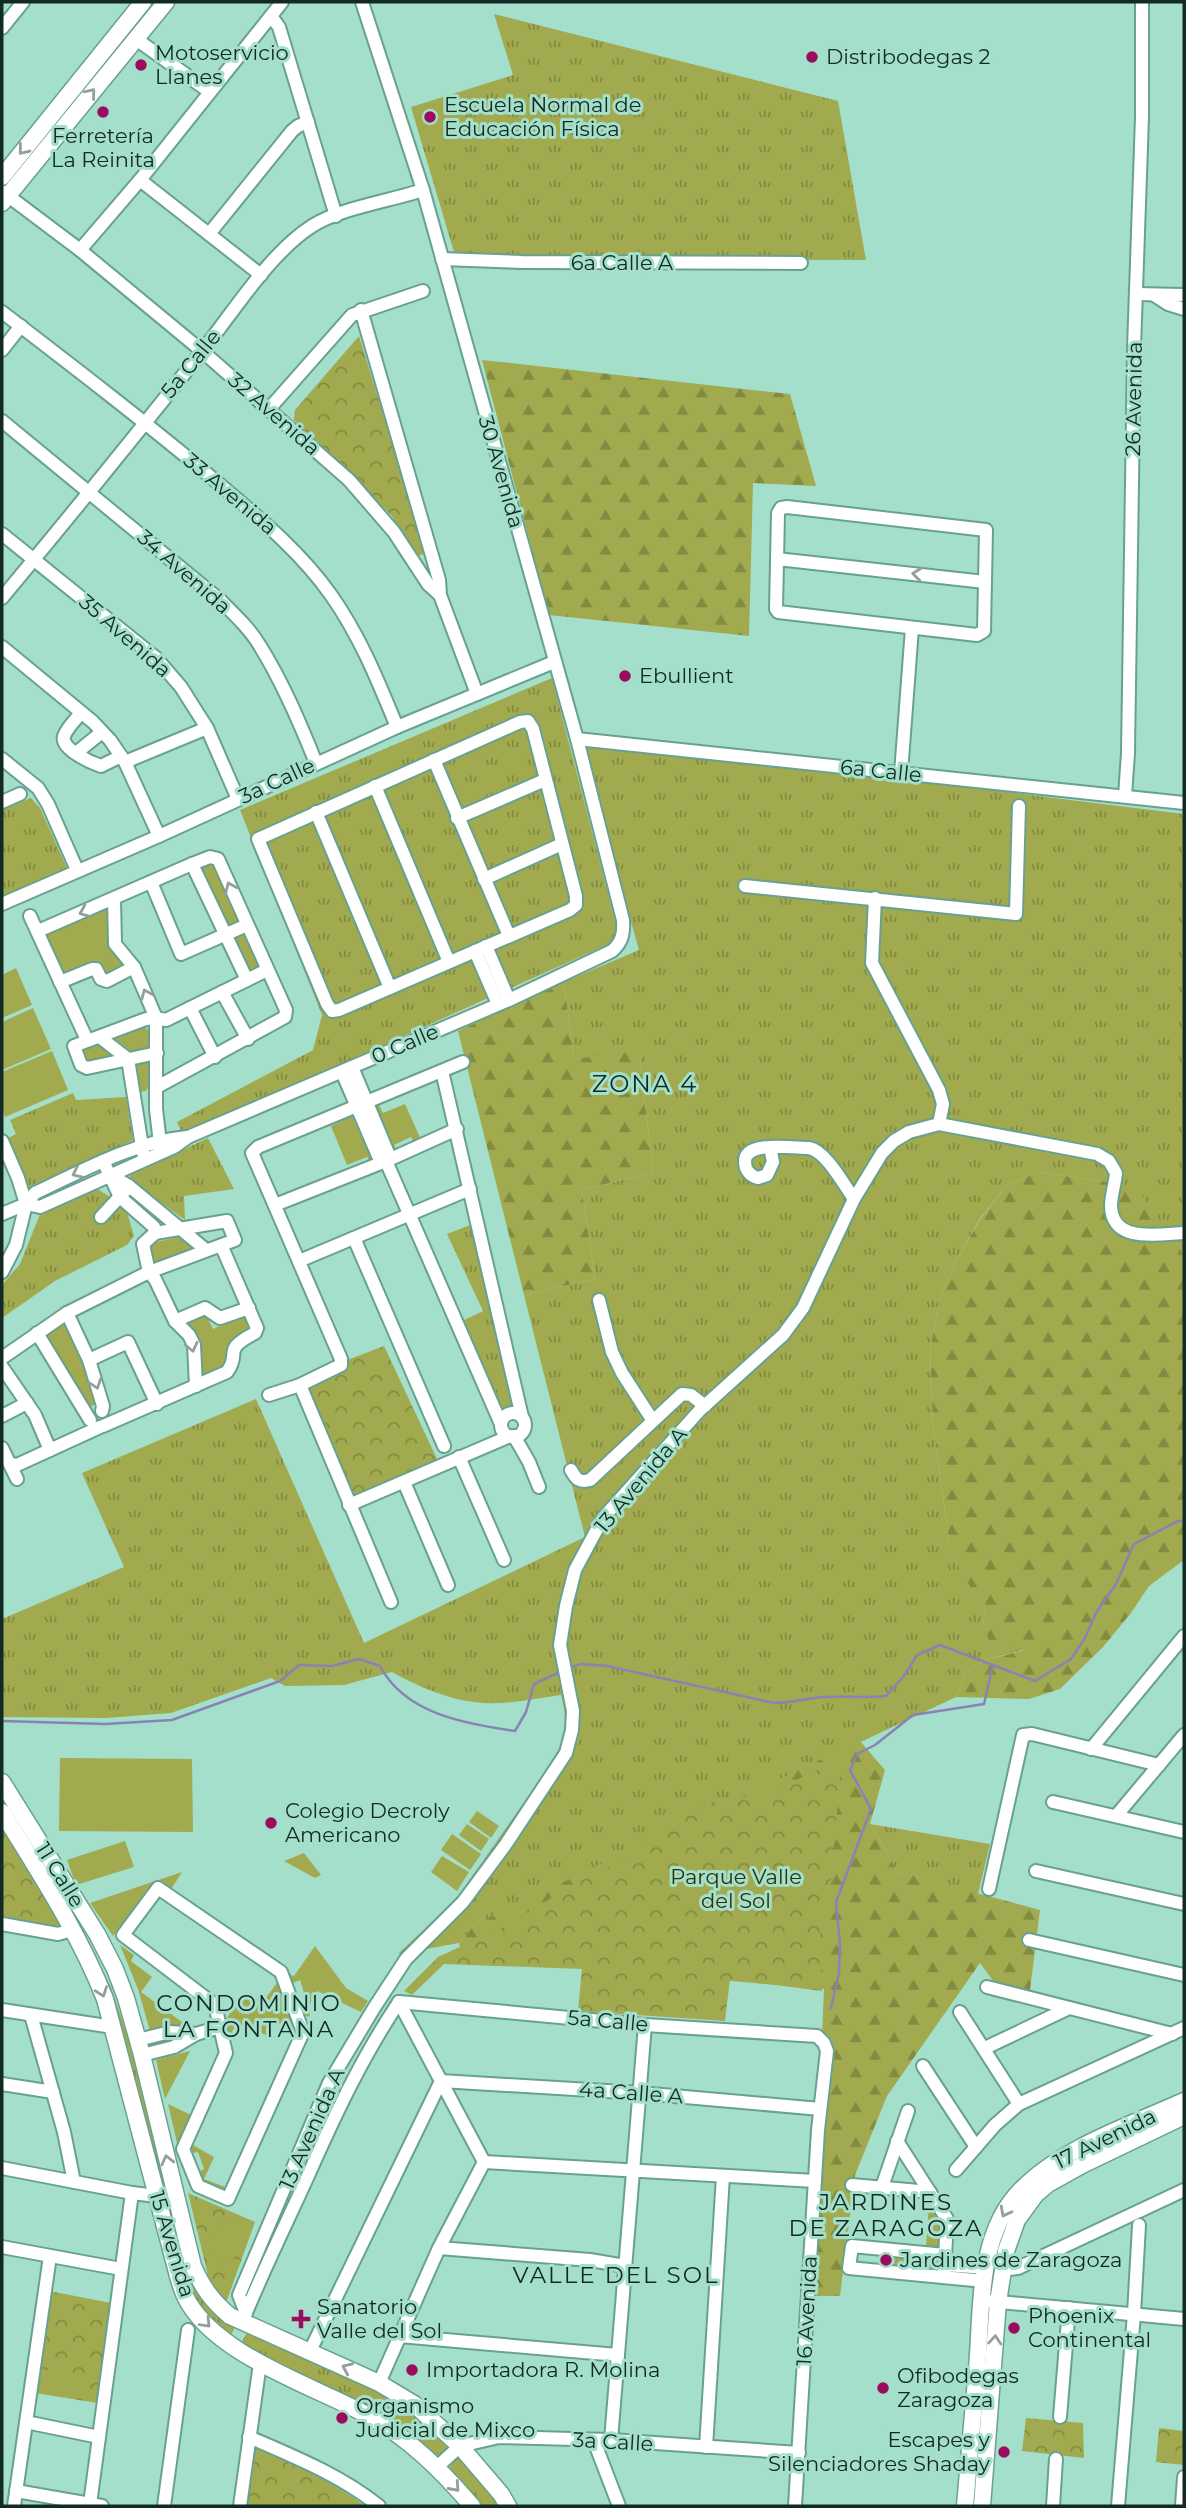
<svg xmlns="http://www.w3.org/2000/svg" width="1186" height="2508" font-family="Montserrat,sans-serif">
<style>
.grass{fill:url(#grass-tufts)}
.forest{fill:url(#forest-firs)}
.park{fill:url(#park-crowns)}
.garden{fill:#a2aa4f}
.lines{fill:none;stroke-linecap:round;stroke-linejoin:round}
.stream{stroke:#8784b5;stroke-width:2.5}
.minor-casing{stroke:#68a190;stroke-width:16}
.major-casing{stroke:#68a190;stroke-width:19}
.minor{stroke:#fff;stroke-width:12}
.major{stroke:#fff;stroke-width:16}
.oneway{stroke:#949f9c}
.poi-dot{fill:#9a0d5e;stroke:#a4dfcc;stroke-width:2.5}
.labels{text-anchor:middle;stroke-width:6;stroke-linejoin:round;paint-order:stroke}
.poi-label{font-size:21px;fill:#122a23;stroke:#a4dfcc;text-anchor:start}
.street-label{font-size:21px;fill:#122a23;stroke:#a4dfcc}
.park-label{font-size:21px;fill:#2f3203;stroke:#a4dfcc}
.neighbourhood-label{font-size:23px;letter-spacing:2px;fill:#122a23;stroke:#a4dfcc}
.quarter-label{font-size:24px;letter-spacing:2px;fill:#122a23;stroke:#a4dfcc}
</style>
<defs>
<pattern id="grass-tufts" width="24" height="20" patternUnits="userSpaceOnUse" patternTransform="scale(1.75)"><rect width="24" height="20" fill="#a2aa4f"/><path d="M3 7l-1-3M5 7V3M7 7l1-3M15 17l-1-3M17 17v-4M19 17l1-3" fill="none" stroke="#838b41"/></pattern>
<pattern id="forest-firs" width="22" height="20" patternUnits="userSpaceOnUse" patternTransform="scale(1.75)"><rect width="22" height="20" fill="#a2aa4f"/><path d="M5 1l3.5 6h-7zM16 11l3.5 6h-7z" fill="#838b41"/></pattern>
<pattern id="park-crowns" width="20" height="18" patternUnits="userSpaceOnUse" patternTransform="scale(1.75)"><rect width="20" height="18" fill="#a2aa4f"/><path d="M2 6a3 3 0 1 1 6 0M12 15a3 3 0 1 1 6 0" fill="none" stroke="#838b41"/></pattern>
</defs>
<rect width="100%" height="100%" fill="#a4dfcc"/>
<!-- grass -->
<g class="grass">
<path d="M494 14 838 101 866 260 456 259 411 107 513 75Z"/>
<path d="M552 678 620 939 183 1135 177 1122 313 1050 322 1015 240 810Z"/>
<path d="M579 739 1184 814V1257L1179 1245 1158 1230 1122 1184 1038 1172 1006 1186 979 1220 954 1265 938 1305 930 1351 933 1426 949 1540 978 1594 986 1605 983 1625 1028 1649 985 1660 966 1672 956 1697 475 1924 459 1943 398 1954 457 1898 559 1752C566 1731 567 1716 561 1695 533 1699 503 1706 474 1702 447 1699 415 1685 392 1672L344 1685 285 1686 271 1678 171 1713 106 1718 2 1717V1619L124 1567 82 1473 256 1399 364 1643 585 1537 524 1295 595 1279 582 1190 653 1172 639 1052 574 1059 564 982 639 950Z"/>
<path d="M31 798 40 808 67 868 2 896V810Z"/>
<path d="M73 1093 76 1100 126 1097 133 1140 29 1187 8 1138 16 1134 10 1120Z"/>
<path d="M208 1138 234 1189 184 1196 185 1220 129 1179 131 1174Z"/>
<path d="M96 1188 110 1197 94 1214 99 1224 120 1207 127 1212 134 1236 127 1245 55 1281 2 1318V1285L20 1264 40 1214Z"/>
<path d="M470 1225 517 1411H510L502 1416 460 1322 483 1311 447 1234Z"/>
<path d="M870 1824 990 1844 978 1894 898 1872Z"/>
<path d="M86 1953 101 1968 111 1987 133 2052 196 2289 207 2305 235 2327 230 2337 216 2328 192 2298Z"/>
<path d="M248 2331 377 2390 410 2411 449 2445 448 2450 441 2455H431L240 2345Z"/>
<path d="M458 2458H464L501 2506H482L449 2471 452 2461Z"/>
</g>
<!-- forest -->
<g class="forest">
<path d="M482 360 790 394 816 486 753 483 749 636 549 615Z"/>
<path d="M564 982 574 1059 639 1051 653 1172 582 1190 595 1279 524 1295 458 1031Z"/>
<path d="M1038 1172 1122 1184 1144 1198 1158 1230 1179 1245 1184 1257V1560L1149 1586 1131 1613 1103 1647 1060 1689 1029 1699 956 1697 966 1672 985 1660 1026 1650 990 1643 983 1625 986 1605 962 1576 949 1540 933 1426 930 1351 938 1305 954 1265 979 1221 1006 1186Z"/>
<path d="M860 1741 885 1770 870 1824 898 1872 1040 1910 1030 1990 1002 1993 980 1963 887 2096 855 2175 840 2296H811L824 1989 462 1958 459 1943 475 1924Z"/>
</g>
<!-- park -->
<g class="park">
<path d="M359 336 424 547 423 554 418 556 391 515 294 420 295 410Z"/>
<path d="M384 1346 437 1459 346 1500 296 1394 341 1374 337 1364Z"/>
<path d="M842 1759 828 1907 820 1921 822 1991 730 1979 725 2021 578 2011 582 1969 444 1964 412 1995 404 1991 438 1957 505 1926 575 1884 621 1861 671 1821 718 1799 761 1796Z"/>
<path d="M2 1818 67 1934 2 1922Z"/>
<path d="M188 2193 255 2222 227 2300 221 2299 211 2288Z"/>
<path d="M49 2291 111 2303 98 2403 35 2393Z"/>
<path d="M1026 2418 1083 2423 1084 2458 1022 2451Z"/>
<path d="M1159 2428 1184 2431V2465L1156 2462Z"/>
<path d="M254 2447C294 2463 330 2480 365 2506H246Z"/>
</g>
<!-- garden -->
<g class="garden">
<path d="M216 859 244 925 227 932 198 867Z"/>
<path d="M108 907 109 949 128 966 104 976 97 962 65 976 46 933Z"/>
<path d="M246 933 262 970 248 977 231 940Z"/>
<path d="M16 968 32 1005 2 1018V975Z"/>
<path d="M33 1008 51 1049 2 1070V1022Z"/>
<path d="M143 1026 151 1032V1042L147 1049 132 1052 114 1038Z"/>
<path d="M101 1043 118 1055 116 1058 86 1063 80 1056 90 1044Z"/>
<path d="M52 1051 68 1090 5 1117 2 1108V1072Z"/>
<path d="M152 1062 154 1077 146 1091 139 1092 136 1064Z"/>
<path d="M405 1104 422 1142 415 1145 411 1137 394 1145 398 1153 393 1155 374 1108 379 1105 383 1113Z"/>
<path d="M352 1116 373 1163 371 1164 367 1157 347 1165 331 1126Z"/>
<path d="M178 1237 196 1251 154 1268 147 1251 152 1243Z"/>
<path d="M246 1313 254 1332 231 1342 222 1373 199 1384 200 1350 196 1335 182 1325 206 1315 213 1329Z"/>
<path d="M483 1317 493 1343 477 1349 467 1325Z"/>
<path d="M65 1321 85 1362 97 1402 92 1406 87 1405 73 1378 43 1335Z"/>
<path d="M60 1758 192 1759 193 1832 59 1831Z"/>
<path d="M477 1811 499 1826 491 1838 469 1822Z"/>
<path d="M467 1824 489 1839 481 1851 459 1835Z"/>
<path d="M452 1834 481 1854 470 1870 441 1850Z"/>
<path d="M125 1841 134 1867 76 1885 67 1860Z"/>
<path d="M304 1853 321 1875 315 1878 284 1861Z"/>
<path d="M442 1856 469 1872 457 1891 431 1872Z"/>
<path d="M182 1872 170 1891 159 1885 149 1887 113 1936 90 1903Z"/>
<path d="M120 1945 134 1955 131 1961 152 1977 141 1992 193 2030 152 2038 138 1989Z"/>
<path d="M315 1946 346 1988 368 2001 361 2012 317 1991 307 2011 310 2014 309 2017 300 2014 298 2007 307 2003 300 1980 291 1984 287 1974 294 1976Z"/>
<path d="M279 1980 296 2031 276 2022 268 2036 245 2026 243 2030 235 2026 228 2040 223 2023 246 1992 263 2002Z"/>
<path d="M190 2051 165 2099 156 2060Z"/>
<path d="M168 2104 193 2116 178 2147Z"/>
<path d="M191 2144 214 2157 204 2179 228 2188 225 2193 200 2182 197 2173 204 2169 198 2152 191 2153 188 2148Z"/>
<path d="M929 2201 943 2223 942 2249 926 2248Z"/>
<path d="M224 2215 247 2224 232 2263 208 2253Z"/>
<path d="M895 2255 941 2259 939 2271 894 2268Z"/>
<path d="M50 2356 73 2360 67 2396 44 2392Z"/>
</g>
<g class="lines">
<!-- stream -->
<g class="stream">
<path d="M569 1668 581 1664 607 1666 774 1703C791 1703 807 1698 824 1697 845 1696 865 1698 886 1696L904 1676 917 1655 940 1645 1035 1681 1071 1659 1085 1638 1096 1613 1116 1584 1134 1544 1176 1522 1184 1520"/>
<path d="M2 1721 105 1724 172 1720 280 1681 299 1665 332 1666 359 1659 380 1666C405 1714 466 1724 515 1731L526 1712 534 1684 560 1672"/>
<path d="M831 2008 839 1973 840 1944 836 1902 871 1809 850 1770 857 1754 875 1745 913 1715 984 1704 993 1665"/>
</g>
<defs>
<g id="minor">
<path d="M271 16 279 27 336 216"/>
<path d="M2 28 23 2"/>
<path d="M136 39 210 92"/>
<path d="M140 180 261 275"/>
<path d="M3 192 80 250 202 351 349 480 394 532 428 584 440 595 477 694"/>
<path d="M209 234 292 131 298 126 308 122"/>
<path d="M80 250 140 180 282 2"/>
<path d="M442 259 521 262 801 263"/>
<path d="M1136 294 1184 295"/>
<path d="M1154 295 1168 304 1184 309"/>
<path d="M361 310 439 580 440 595"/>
<path d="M2 312C75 368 148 424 218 483 259 518 300 551 331 595 360 636 378 681 397 727"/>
<path d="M2 350 21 326"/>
<path d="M269 409 352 315 423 291"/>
<path d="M2 421 221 601C235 615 250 629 260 646 283 683 300 723 316 763"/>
<path d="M787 507 986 530 984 631 977 635 778 612 776 609 778 513 781 508Z"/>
<path d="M2 534 156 658 181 687 207 728 238 799"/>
<path d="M777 559 985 582"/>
<path d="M2 598C70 516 137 434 203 350 234 311 270 253 312 226 340 208 390 201 423 190"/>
<path d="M2 647 93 722 110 740 125 762 159 836"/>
<path d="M81 713C76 719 67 728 64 736 60 749 92 763 101 766L121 756"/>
<path d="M528 721 533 729 576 896V905L570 910 339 1010 332 1011 327 1004 258 839 520 722Z"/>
<path d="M577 739 1184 803"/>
<path d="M76 753 102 732"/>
<path d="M2 759 38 788 48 804 77 870"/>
<path d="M434 760 509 936"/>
<path d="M125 762 207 728"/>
<path d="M901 773 912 628"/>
<path d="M375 786 449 962"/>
<path d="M1125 796 1128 753 1134 348 1142 117V2"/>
<path d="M2 802 20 794"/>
<path d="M316 812 390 988"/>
<path d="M457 818 545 780"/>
<path d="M192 864 247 980"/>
<path d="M484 879 562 844"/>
<path d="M151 882 181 954 247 925"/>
<path d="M745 886 1016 914 1019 806"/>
<path d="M875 898 872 963 939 1090 943 1104 939 1124"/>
<path d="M114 899 115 944 134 967 156 1018V1109L161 1152"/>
<path d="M2 904 159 836 397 727 554 662"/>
<path d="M30 916 87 1040"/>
<path d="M38 931 192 864 210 857 218 859 286 1010 285 1017 157 1087"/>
<path d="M486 946 509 1000"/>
<path d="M475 951 498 1004"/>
<path d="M60 982 92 969H96L101 979 107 981 134 967"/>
<path d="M222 992 248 1039"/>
<path d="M190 1008 215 1057"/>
<path d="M101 1038 128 1059 143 1153"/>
<path d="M157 1053 87 1068 81 1065 74 1046 146 1019 156 1018 166 1020 267 970"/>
<path d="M352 1067 388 1153 386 1161"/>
<path d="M442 1071 522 1417"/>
<path d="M342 1072 378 1156 386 1161 501 1424"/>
<path d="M2 1141 18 1178 26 1204"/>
<path d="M770 1147 773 1162 767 1175 758 1178C751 1176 745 1171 745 1162 744 1140 793 1148 809 1148 826 1151 844 1185 854 1199"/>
<path d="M103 1161 120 1197 154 1227 155 1233 143 1244 149 1272 155 1279 175 1321 189 1335 194 1345 196 1386"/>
<path d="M110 1175 129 1186 206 1250"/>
<path d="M275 1205 386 1161 457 1129"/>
<path d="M2 1214 26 1204 40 1207 174 1147 188 1137 509 1000 612 951C622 942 624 934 623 920L577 739 423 190 362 2"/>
<path d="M101 1217 125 1191"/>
<path d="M354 1238 444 1446"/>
<path d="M299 1261 470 1189"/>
<path d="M2 1272 16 1245 26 1204 35 1193C84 1170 133 1142 187 1137"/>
<path d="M599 1300 612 1352 622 1373 653 1421"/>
<path d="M67 1313 89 1360 103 1406 102 1411"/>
<path d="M175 1321 205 1308 220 1318 249 1308"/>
<path d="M37 1333 90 1420"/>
<path d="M2 1358 67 1313 149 1272 235 1240 227 1221 155 1233"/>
<path d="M89 1360 128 1342 157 1404"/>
<path d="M2 1367 35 1415 50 1450"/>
<path d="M300 1385 391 1602"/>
<path d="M269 1395 300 1385 341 1365V1359L252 1153 258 1147 463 1062"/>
<circle cx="513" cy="1425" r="12"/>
<path d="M2 1416 27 1403"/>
<path d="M103 1426 227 1372C242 1352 220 1351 255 1333L257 1328 222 1247"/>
<path d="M514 1436 529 1462 539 1487"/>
<path d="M2 1448 17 1479"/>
<path d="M459 1457 504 1560"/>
<path d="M11 1464 17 1465 100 1427"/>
<path d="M571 1470C576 1479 579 1483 590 1480L682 1394 691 1395 705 1406"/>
<path d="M404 1482 448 1585"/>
<path d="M349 1505 510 1436"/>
<path d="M1091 1749 1184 1636"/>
<path d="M1053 1802 1184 1832"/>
<path d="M1116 1816 1184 1735"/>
<path d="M1036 1871 1184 1904"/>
<path d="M158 1888 281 1972 303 2032 228 2199 198 2186 183 2149 226 2053 215 2005 123 1935Z"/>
<path d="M989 1889 1023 1735 1032 1734 1159 1765"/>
<path d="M2 1924 58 1934 72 1930"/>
<path d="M1029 1940 1184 1975"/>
<path d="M987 1987 1172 2034"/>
<path d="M399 2002 645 2025 817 2036 824 2043 827 2051 818 2130 795 2506"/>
<path d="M399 2002 484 2162"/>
<path d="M2 2010 113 2027"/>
<path d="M960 2012 1019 2104"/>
<path d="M31 2015 64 2132 74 2182"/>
<path d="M138 2040 170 2032 196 2034"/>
<path d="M985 2048 1069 2008"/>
<path d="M142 2055 174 2047 196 2034 220 2027"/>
<path d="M923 2066 976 2147"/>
<path d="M2 2084 53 2092"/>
<path d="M897 2141 947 2219 944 2277"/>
<path d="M484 2162 815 2181"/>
<path d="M2 2168 132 2193 157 2196"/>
<path d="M956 2170 995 2125 1019 2104 1184 2028"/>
<path d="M852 2185 930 2192"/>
<path d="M882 2187 908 2111"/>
<path d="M2 2247 121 2269"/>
<path d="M439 2248 590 2260 625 2266"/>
<path d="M945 2255 852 2246 849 2268 984 2281"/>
<path d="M944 2265 987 2268"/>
<path d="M1002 2270 1018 2268 1184 2190"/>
<path d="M989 2301 1184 2319"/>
<path d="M246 2313 239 2295 329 2083 374 2008 406 1959 463 1902 506 1844 566 1753 572 1730 573 1711 560 1645 566 1606 575 1570 603 1518 700 1410 783 1335 803 1308 854 1199 882 1153 894 1141 909 1132 939 1124 1097 1154 1109 1161 1116 1173C1115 1184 1111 1196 1111 1206 1112 1244 1159 1234 1184 1233"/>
<path d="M245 2315C264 2269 286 2224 307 2178 334 2117 362 2057 399 2002"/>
<path d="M399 2336 618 2355"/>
<path d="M310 2351 441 2081 640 2093 820 2109"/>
<path d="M379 2383 439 2248 484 2162"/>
<path d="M1060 2417 1069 2308"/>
<path d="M26 2422 99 2437"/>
<path d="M249 2437C295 2457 340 2475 379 2506"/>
<path d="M611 2440 645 2025"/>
<path d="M594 2441 619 2506"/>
<path d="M706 2447 723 2176"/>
<path d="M437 2467 460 2446 499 2437 611 2440 799 2453"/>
<path d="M16 2491 102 2506"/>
<path d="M90 2504 132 2193"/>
<path d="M14 2506 50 2256"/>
<path d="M164 2506 188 2330"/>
<path d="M240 2506 260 2363"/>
<path d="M1053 2506 1056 2459"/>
<path d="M1118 2506 1134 2314 1139 2225"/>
<path d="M1182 2506 1184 2477"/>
</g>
<g id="major">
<path d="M2 177 143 2"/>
<path d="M2 203 166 2"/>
<path d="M2 1782 97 1934 115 1969 126 1998 142 2055 193 2266C202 2287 212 2301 230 2316L379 2383 414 2404 460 2446 501 2494 508 2506"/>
<path d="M2 1812C39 1872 79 1933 105 1999L178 2276C180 2283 182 2290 185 2296 212 2354 314 2386 367 2415 409 2438 442 2471 472 2506"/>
<path d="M965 2506C969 2460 973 2414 977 2368 982 2310 977 2234 1021 2190 1063 2147 1131 2125 1184 2101"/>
<path d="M982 2506 998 2302 1006 2251 1017 2220 1036 2194 1048 2184 1082 2165 1184 2116"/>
</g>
</defs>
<!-- minor casing -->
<use href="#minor" class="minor-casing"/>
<!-- major casing -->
<use href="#major" class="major-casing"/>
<!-- minor -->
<use href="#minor" class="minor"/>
<!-- major -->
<use href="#major" class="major"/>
</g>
<!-- one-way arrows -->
<defs><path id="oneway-chevron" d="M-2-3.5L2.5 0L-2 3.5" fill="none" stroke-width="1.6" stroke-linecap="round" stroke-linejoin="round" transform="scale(1.75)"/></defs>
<g class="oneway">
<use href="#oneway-chevron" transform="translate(91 93) rotate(-51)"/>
<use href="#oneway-chevron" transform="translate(23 150) rotate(129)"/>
<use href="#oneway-chevron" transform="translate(917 574) rotate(-174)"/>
<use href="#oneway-chevron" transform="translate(230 887) rotate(-114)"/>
<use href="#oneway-chevron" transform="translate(84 912) rotate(157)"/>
<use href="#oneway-chevron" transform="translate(146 994) rotate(-113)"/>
<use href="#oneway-chevron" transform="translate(77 1173) rotate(155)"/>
<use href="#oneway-chevron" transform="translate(192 1347) rotate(77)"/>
<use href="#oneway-chevron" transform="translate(96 1384) rotate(72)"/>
<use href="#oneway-chevron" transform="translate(102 1992) rotate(70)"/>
<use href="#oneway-chevron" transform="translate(167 2160) rotate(-104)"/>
<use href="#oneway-chevron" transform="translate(1005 2212) rotate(118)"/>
<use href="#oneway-chevron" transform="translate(206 2323) rotate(47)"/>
<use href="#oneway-chevron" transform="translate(995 2340) rotate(-86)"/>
<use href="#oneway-chevron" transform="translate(347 2368) rotate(-156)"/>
<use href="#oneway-chevron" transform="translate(455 2487) rotate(48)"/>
</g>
<!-- markers -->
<g class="poi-dot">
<circle cx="812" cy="57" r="7"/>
<circle cx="141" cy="65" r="7"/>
<circle cx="103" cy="112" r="7"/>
<circle cx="430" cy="117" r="7"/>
<circle cx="625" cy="676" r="7"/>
<circle cx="271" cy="1823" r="7"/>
<circle cx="886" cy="2260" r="7"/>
<path d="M297.5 2308.5h7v7h7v7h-7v7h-7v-7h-7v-7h7z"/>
<circle cx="1014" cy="2328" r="7"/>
<circle cx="412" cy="2370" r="7"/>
<circle cx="883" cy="2388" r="7"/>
<circle cx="342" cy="2418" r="7"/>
<circle cx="1004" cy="2452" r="7"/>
</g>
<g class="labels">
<!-- poi labels -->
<g class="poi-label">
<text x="155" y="60">Motoservicio<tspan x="155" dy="24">Llanes</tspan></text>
<text x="826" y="64">Distribodegas 2</text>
<text x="444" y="112">Escuela Normal de<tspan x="444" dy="24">Educación Física</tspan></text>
<text x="103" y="143" text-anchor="middle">Ferretería<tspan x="103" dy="24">La Reinita</tspan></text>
<text x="639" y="683">Ebullient</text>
<text x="285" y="1818">Colegio Decroly<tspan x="285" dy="24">Americano</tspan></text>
<text x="900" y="2267">Jardines de Zaragoza</text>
<text x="317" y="2314">Sanatorio<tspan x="317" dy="24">Valle del Sol</tspan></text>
<text x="1028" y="2323">Phoenix<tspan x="1028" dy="24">Continental</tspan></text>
<text x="426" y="2377">Importadora R. Molina</text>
<text x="897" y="2383">Ofibodegas<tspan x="897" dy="24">Zaragoza</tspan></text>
<text x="356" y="2413">Organismo<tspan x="356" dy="24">Judicial de Mixco</tspan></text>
<text x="990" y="2447" text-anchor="end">Escapes y<tspan x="990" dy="24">Silenciadores Shaday</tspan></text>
</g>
<!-- street labels -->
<g class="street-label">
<text x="622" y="270">6a Calle A</text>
<text transform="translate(191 364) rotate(-51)" y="7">5a Calle</text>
<text transform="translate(1134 399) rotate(-89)" y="7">26 Avenida</text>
<text transform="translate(274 414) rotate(41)" y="7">32 Avenida</text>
<text transform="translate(501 472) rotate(74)" y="7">30 Avenida</text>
<text transform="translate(230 494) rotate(40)" y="7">33 Avenida</text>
<text transform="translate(184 572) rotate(41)" y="7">34 Avenida</text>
<text transform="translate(125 636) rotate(41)" y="7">35 Avenida</text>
<text transform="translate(881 771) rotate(6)" y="7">6a Calle</text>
<text transform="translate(277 781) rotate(-25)" y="7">3a Calle</text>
<text transform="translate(405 1044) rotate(-23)" y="7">0 Calle</text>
<text transform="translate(641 1480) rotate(-50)" y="7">13 Avenida A</text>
<text transform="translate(60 1875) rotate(58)" y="7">11 Calle</text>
<text transform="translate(608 2021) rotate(5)" y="7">5a Calle</text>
<text transform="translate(631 2093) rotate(4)" y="7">4a Calle A</text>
<text transform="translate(312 2129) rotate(-66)" y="7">13 Avenida A</text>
<text transform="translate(1105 2139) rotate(-26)" y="7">17 Avenida</text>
<text transform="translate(172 2244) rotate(73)" y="7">15 Avenida</text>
<text transform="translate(807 2311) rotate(-87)" y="7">16 Avenida</text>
<text transform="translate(613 2442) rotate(3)" y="7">3a Calle</text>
</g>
<!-- park labels -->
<g class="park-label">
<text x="736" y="1884">Parque Valle<tspan x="736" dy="24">del Sol</tspan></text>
</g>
<!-- neighbourhood labels -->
<g class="neighbourhood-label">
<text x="249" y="2011">CONDOMINIO<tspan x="249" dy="26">LA FONTANA</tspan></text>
<text x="886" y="2210">JARDINES<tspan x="886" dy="26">DE ZARAGOZA</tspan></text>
<text x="616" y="2283">VALLE DEL SOL</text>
</g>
<!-- quarter labels -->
<g class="quarter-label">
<text x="645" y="1092">ZONA 4</text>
</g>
</g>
<!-- border -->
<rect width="1186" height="2508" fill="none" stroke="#122a23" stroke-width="7"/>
</svg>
